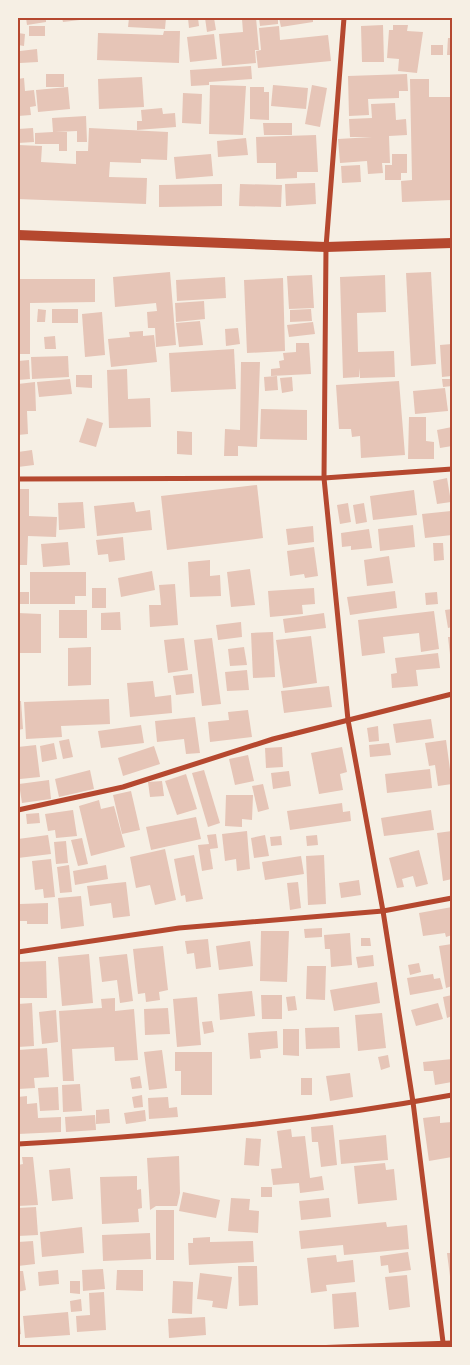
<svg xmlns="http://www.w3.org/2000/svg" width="470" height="1365" font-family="'Work Sans',sans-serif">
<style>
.building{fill:#e6c5b7}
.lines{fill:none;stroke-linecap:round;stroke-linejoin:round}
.minor{stroke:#b5482f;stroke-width:5}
.secondary{stroke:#b5482f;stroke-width:10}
.neatline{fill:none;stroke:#b5482f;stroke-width:2}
</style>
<rect width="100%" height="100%" fill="#f6efe4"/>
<!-- building -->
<g class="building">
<path d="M26 18H46V22L27 25Z"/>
<path d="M62 18H88V19L63 22Z"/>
<path d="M129 18H166L165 29 128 27Z"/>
<path d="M188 18H198L199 26 189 28Z"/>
<path d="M205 18H214L216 30 207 32Z"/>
<path d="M256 18 259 50H255L256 63 222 66 219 34 243 32 242 19Z"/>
<path d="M259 18H278V24L260 26Z"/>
<path d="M279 18H313V22L281 27Z"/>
<path d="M383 25 384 62H362L361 26Z"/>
<path d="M393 25H408L407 31 423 32 417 73 398 71 399 59 387 58 389 30H393Z"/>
<rect x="29" y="26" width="16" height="10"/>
<path d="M279 26 280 40 328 35 331 61 258 68 256 51 261 50 259 28Z"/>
<path d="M164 31H180L179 63 97 60 98 33 163 35Z"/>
<path d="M18 33 25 34 24 46 18 45Z"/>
<path d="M214 34 217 59 190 62 187 37Z"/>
<path d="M448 38H452V55H447Z"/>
<rect x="431" y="45" width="12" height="10"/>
<path d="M37 49 38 62 20 63V51Z"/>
<path d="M251 66 252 79 209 82V85L191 86 190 70Z"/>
<rect x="46" y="74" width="18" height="13"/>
<path d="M407 74 408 91H399V98L368 99 369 115 349 116 348 76Z"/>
<path d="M142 77 144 107 99 109 98 79Z"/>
<path d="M24 78 25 91 34 90 36 106 30 107 31 115 18 116V79Z"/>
<path d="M410 79H429V97H452V200L402 202 401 181 412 180Z"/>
<path d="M210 85 246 86 243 135 209 134Z"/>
<path d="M273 85 308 88 306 109 271 106Z"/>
<path d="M312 85 327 88 320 127 305 124Z"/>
<path d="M68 87 70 109 38 112 36 90Z"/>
<path d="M250 87H264V92H269V120L250 119Z"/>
<path d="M183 93 202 94 201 124 182 123Z"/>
<path d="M395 103 396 120 406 119 407 135 389 136 390 163H382L383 173 368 174 367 161 340 163 338 139 372 137H350L349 119 372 118 371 104Z"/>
<path d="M162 108 163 114 175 113 176 127 137 130V121H142L141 110Z"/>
<path d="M86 116 87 142H77V131L55 132H67V151H59V144H35V133L53 132 52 118Z"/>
<path d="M263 123H292V135H264Z"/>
<path d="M33 128 34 142 18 143V129Z"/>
<path d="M89 128 168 132 167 160 141 159V163L110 162 109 177 147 178 146 204 18 199V145L42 146 41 162 76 164V151H88Z"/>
<path d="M316 135 318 172H297V178L276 179V163H257L256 137Z"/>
<path d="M246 138 248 155 218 157 217 141Z"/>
<path d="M211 154 213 176 176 179 174 157Z"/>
<path d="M392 154H407V173H401V180H385V165H392Z"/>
<path d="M360 165 361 182 342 183 341 166Z"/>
<path d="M315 183 316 204 286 206 285 184Z"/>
<path d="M222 184V206L159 207V185Z"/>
<path d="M240 184 282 185 281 207 239 206Z"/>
<path d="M170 272 176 345 156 347 155 328H148L147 312 157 311 156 303 115 307 113 277Z"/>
<path d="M431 272 436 364 411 366 406 273Z"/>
<path d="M312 275 314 308 289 309 287 276Z"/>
<path d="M385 275 386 312 357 313 358 352 394 351 395 377 360 378 359 368V377L343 378 340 277Z"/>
<path d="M225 277 226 298 177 301 176 280Z"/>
<path d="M283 278 285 351 247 353 244 280Z"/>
<path d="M18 279H95V302L30 303V354H18Z"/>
<path d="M204 301 205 319 176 322 175 303Z"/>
<path d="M38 309 46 310 45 322H37Z"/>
<rect x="52" y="309" width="26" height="14"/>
<path d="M311 309 312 321 290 322V310Z"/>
<path d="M102 312 105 355 85 357 82 314Z"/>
<path d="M200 321 203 345 179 347 176 323Z"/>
<path d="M313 322 315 334 289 337 287 325Z"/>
<path d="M238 328 240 344 226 346 225 329Z"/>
<path d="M143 331V336L154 335 157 362 111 367 108 339 130 337 129 332Z"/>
<path d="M55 336 56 349H45L44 337Z"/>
<path d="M296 343H309L311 374 271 376V369L280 368 279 361 284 360 283 353 296 352Z"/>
<path d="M452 344V376L442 377 440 345Z"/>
<path d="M234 349 236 389 171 392 169 353Z"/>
<path d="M68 356 69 377 32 379 31 357Z"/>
<path d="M29 360 30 379 18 380V361Z"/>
<path d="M241 362H260L257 447 238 446V456H224L225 429 240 430Z"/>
<path d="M127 369 128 399 150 398 151 427 109 428 107 370Z"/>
<path d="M76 375H92V388L76 387Z"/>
<path d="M277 376 278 390 265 391 264 377Z"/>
<path d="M292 377 293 391 282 393 280 378Z"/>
<path d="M70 379 72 394 39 397 37 382Z"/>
<path d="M442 379H451L452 386 443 387Z"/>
<path d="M399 381 405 455 361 458 360 436 352 437 351 429H339L336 385Z"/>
<path d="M35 382 36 411H27L28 434 18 435V384Z"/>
<path d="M445 388 448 411 415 414 413 391Z"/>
<path d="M261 409 307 410V440L260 439Z"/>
<path d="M409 417H426V441L434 442V459H408Z"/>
<path d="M87 418 103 423 96 447 79 442Z"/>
<path d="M452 427V446L440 448 437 430Z"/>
<path d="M177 431 192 432V455L177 454Z"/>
<path d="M32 450 34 465 18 467V452Z"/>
<path d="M447 478 451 502 437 504 433 481Z"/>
<path d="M257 485 263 538 167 550 161 496Z"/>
<path d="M18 489H29V516L57 517 56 537 28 536 27 565H18Z"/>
<path d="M414 490 417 515 373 520 370 496Z"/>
<path d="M83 502 85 528 59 530 58 503Z"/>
<path d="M134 502 136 512 150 510 152 530 97 536 94 506Z"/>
<path d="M348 503 351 522 340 524 337 505Z"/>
<path d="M364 503 367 522 356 524 353 505Z"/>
<path d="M451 511 452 535 425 538 422 514Z"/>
<path d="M413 525 415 547 380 551 378 529Z"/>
<path d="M313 526 314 542 288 545 286 529Z"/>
<path d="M369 529 372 548 351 550V546L342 547 341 533Z"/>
<path d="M123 537 125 560 109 562 108 554 98 555 96 540Z"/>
<path d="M68 542 70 565 43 567 41 544Z"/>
<path d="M433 543H443L444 560 434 561Z"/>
<path d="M314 547 318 576 305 578 304 574 290 576 287 551Z"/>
<path d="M389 556 393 583 367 586 364 560Z"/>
<path d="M210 560V576L220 575 221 596 190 597 188 562Z"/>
<path d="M250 569 255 605 231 607 227 572Z"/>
<path d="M152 571 155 590 121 597 118 578Z"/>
<path d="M30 572H86V596H75V604H30Z"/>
<path d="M175 584 178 625 150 627 149 605H161L159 585Z"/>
<rect x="92" y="588" width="14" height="20"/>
<path d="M314 588 315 604 302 605 303 614 270 617 268 591Z"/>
<path d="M395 591 397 608 350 615 347 597Z"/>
<rect x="18" y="592" width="11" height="12"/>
<path d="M437 592 438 604 426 605 425 593Z"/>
<path d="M452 609V627L448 628 445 610Z"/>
<rect x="59" y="610" width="28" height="28"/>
<path d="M434 611 439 649 421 652 419 633 383 637 385 653 362 656 358 620Z"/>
<path d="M120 612 121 630H101V613Z"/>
<path d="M18 613 41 614V653H18Z"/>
<path d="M324 613 326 628 285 633 283 619Z"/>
<path d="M241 622 242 637 218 640 216 625Z"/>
<path d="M273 632 275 677 253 678 251 633Z"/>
<path d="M311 636 317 683 283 688 276 640Z"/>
<path d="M448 637H452V662L451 663Z"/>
<path d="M184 638 188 670 168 673 164 640Z"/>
<path d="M212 638 221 704 202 706 194 640Z"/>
<path d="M91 647V685L68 686V648Z"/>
<path d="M244 647 247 665 230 666 228 649Z"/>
<path d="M438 653 440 668 416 670 418 686 392 688 391 674 397 673 395 658Z"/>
<path d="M247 670 249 690 227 691 225 672Z"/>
<path d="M192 674 194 693 176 695 173 676Z"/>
<path d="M153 681 155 697 171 695 172 713 130 717 127 683Z"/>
<path d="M329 686 332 707 284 713 281 691Z"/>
<path d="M109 699 110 724 61 726 62 737 26 739 24 702Z"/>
<path d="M18 701H21L23 729 18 730Z"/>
<path d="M248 710 252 737 210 742 208 722 229 720 228 712Z"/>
<path d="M195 717 200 753 186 754 184 739 157 742 155 721Z"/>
<path d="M431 719 434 738 396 743 393 724Z"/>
<path d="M141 725 144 743 101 748 98 731Z"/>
<path d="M378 726 379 741 369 742 367 728Z"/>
<path d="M69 739 73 757 63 759 59 741Z"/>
<path d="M446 740 452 784 438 786 435 765 429 766 425 743Z"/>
<path d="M54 743 57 759 42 762 40 746Z"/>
<path d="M389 743 391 755 370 757 369 745Z"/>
<path d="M36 745 40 777 20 779 18 747Z"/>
<path d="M154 746 160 764 123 776 118 758Z"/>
<path d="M282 747 283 767 266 768 265 748Z"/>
<path d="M342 747 347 772 340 774 343 790 319 794 311 753Z"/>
<path d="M248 755 254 781 235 785 229 759Z"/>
<path d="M430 769 432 788 387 793 385 774Z"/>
<path d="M90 770 94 789 59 797 55 779Z"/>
<path d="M204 770 220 823 208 827 192 773Z"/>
<path d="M289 771 291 786 273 789 271 773Z"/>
<path d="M186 774 197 809 177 815 165 781Z"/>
<path d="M49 780 51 799 22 803 19 784Z"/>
<path d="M162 781 164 796 150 797 148 782Z"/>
<path d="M263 784 269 809 258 812 252 786Z"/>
<path d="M131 791 140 830 122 834 113 795Z"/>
<path d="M226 795H253L252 820 242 819V827L225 826Z"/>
<path d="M99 800 101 809 114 806 125 847 91 856 79 806Z"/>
<path d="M342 803 343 812 350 811 351 821 290 830 287 811Z"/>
<path d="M73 810 77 836 56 838 55 830 48 831 45 814Z"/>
<path d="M431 810 434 830 384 836 381 818Z"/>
<path d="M39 813 40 823 27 824 26 814Z"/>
<path d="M196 817 201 839 151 850 146 827Z"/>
<path d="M247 831 250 869 237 871 236 859 225 861 222 834Z"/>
<path d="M452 831V879L443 881 437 833Z"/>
<path d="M216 834 218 848 210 849 213 869 202 871 198 845 209 844 207 835Z"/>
<path d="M48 835 51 854 18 858V839Z"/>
<path d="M265 835 269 856 254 858 251 838Z"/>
<path d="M317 835 318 845 307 846 306 836Z"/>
<path d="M281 836 282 845 271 846 270 837Z"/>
<path d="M82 838 88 864 78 866 71 840Z"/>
<path d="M66 841 68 863 56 864 54 842Z"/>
<path d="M165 849 176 900 155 905 150 885 136 888 130 857Z"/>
<path d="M419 850 428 884 416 887 413 876 402 879 404 887 397 888 389 858Z"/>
<path d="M194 855 203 899 186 902 185 895 181 896 174 859Z"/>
<path d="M324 855 326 904 308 905 306 856Z"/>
<path d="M301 856 304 874 265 880 262 862Z"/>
<path d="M51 859 55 897 44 898 43 889 35 890 32 861Z"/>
<path d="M69 865 72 892 60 893 57 867Z"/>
<path d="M106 865 108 879 75 885 73 871Z"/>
<path d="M359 880 361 895 341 898 339 883Z"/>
<path d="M126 882 130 916 113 918 111 903 90 906 87 886Z"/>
<path d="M298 882 301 908 290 910 287 883Z"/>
<path d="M18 896H20V904L48 903V924H27V921H20V929H18Z"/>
<path d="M81 896 84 926 61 929 58 898Z"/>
<path d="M452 907V935L446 937 445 933 423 936 419 913Z"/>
<path d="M322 928V937L305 938 304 929Z"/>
<path d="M261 931H289L287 982 260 981Z"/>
<path d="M350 933 352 965 331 967 330 949H325L324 935Z"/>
<path d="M361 938H370L371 946H361Z"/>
<path d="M208 939 211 967 196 969 194 953 187 954 185 941Z"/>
<path d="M250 941 253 966 219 970 216 946Z"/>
<path d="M452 944V986L446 988 439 946Z"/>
<path d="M163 946 168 990 159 992 160 1000 146 1002 145 993 138 994 133 949Z"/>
<path d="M89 954 93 1003 62 1006 58 957Z"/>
<path d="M127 954 133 1001 120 1003 117 980 102 982 99 957Z"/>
<path d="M373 955 374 966 358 968 356 957Z"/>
<path d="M46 961 47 998H18V962Z"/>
<path d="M419 963 421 972 410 975 408 965Z"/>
<path d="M307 966H326L325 1000 306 999Z"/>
<path d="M433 974 434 979 440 978 443 989 410 995 407 978Z"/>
<path d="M377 982 380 1003 334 1011 330 990Z"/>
<path d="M252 991 255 1016 220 1020 218 994Z"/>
<path d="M261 995H282V1019H262Z"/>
<path d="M452 995V1016L447 1018 443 997Z"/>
<path d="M295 996 297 1010 288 1011 286 997Z"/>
<path d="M197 997 201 1045 177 1047 173 999Z"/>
<path d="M115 998V1011L134 1009 138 1060 115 1061 114 1047 72 1049 74 1081H63L59 1011 102 1008 101 999Z"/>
<path d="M32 1003 34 1046 18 1047V1004Z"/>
<path d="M438 1003 443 1019 416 1026 411 1010Z"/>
<path d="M168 1008 170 1034 145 1035 144 1009Z"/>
<path d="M56 1010 58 1042 42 1044 39 1012Z"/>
<path d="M382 1013 386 1048 358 1051 355 1015Z"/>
<path d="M212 1021 214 1032 204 1034 202 1022Z"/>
<path d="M339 1027 340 1048 306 1049 305 1028Z"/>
<path d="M283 1029H299V1056L283 1055Z"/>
<path d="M277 1031 278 1048 260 1050 261 1058 250 1059 248 1033Z"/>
<path d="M47 1048 49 1077 34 1078 35 1088 18 1089V1050Z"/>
<path d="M162 1050 167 1088 149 1090 144 1052Z"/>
<path d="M175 1052H212V1095H181V1071H175Z"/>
<path d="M388 1055 390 1067 381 1070 378 1057Z"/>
<path d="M452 1059V1082L435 1085 433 1071H424L423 1062Z"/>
<path d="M350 1073 353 1097 330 1101 326 1076Z"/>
<path d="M140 1076 142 1088 132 1089 130 1078Z"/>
<rect x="301" y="1078" width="11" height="17"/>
<path d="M80 1084 82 1111 63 1112 62 1085Z"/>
<path d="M58 1087 59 1110 40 1111 38 1088Z"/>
<path d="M142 1095 143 1107 134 1108 132 1097Z"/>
<path d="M27 1096V1104L37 1103 38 1118 61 1117V1132L18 1134V1097Z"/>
<path d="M168 1097 169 1108 177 1107 178 1117 149 1119 148 1098Z"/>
<path d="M109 1109 110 1123 96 1124V1110Z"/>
<path d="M145 1110 146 1121 126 1124 124 1113Z"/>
<path d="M95 1115 96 1130 66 1132 65 1117Z"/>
<path d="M440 1116V1123L452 1122V1157L429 1161 423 1118Z"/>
<path d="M333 1125 337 1165 321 1167 318 1142H312L311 1127Z"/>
<path d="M291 1129 292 1137 305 1136 310 1178 322 1176 324 1190 300 1193 299 1183 273 1185 271 1169 282 1168 277 1131Z"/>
<path d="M386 1135 388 1160 341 1164 339 1140Z"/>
<path d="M246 1138 261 1139 259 1166 244 1165Z"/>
<path d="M179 1156 180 1193 177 1206H156L150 1210 147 1158Z"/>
<path d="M22 1157H33L38 1205 18 1206V1165L23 1164Z"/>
<path d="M385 1163 386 1170 394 1169 397 1200 358 1204 354 1166Z"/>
<path d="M70 1168 73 1199 52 1201 49 1170Z"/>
<path d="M137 1176V1190L141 1189 142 1208 138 1209 139 1222 102 1224 100 1177Z"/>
<rect x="261" y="1187" width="11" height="10"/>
<path d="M183 1192 220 1200 216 1218 179 1211Z"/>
<path d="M231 1198 250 1199 249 1210 259 1211 258 1233 228 1231Z"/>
<path d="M329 1198 331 1217 301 1220 299 1201Z"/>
<path d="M36 1207 38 1235 18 1236V1208Z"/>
<rect x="156" y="1210" width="18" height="50"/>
<path d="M386 1222 387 1227 407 1225 409 1249 344 1255 343 1245 301 1249 299 1231Z"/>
<path d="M82 1227 84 1253 42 1257 40 1232Z"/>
<path d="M150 1233 151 1259 103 1261 102 1235Z"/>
<path d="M210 1237V1242L253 1241 254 1262 189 1265 188 1243H193V1238Z"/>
<path d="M33 1241 35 1264 18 1266V1242Z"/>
<path d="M408 1252 411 1270 389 1273 388 1265 381 1266 380 1256Z"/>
<path d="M447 1253H452V1284H451Z"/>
<path d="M336 1255 337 1262 353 1260 355 1282 326 1285 327 1291 311 1293 307 1258Z"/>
<path d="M238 1266H257L258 1305 239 1306Z"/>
<path d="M103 1269 105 1289 83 1291 82 1270Z"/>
<path d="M58 1270 59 1284 39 1286 38 1272Z"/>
<path d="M117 1270H143V1291L116 1290Z"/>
<path d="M18 1271H23L26 1290 18 1292Z"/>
<path d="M200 1273 232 1277 227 1309 212 1307 213 1301 197 1299Z"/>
<path d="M407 1275 410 1307 389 1310 385 1277Z"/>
<path d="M70 1281H80V1294L70 1293Z"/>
<path d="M173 1281 193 1282 192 1314 172 1313Z"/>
<path d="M104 1292 106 1330 77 1332 76 1316 90 1315 89 1293Z"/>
<path d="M356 1292 359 1327 334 1329 332 1294Z"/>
<path d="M81 1299 82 1311 71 1312 70 1301Z"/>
<path d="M18 1307 21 1334 18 1335Z"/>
<path d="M68 1312 70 1335 25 1338 23 1316Z"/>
<path d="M205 1317 206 1335 169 1338 168 1319Z"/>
</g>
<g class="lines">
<!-- minor -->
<g class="minor">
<path d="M344 18 326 247 324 478 348 720 383 911 413 1102 443 1342"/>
<path d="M18 479 324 478 452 469"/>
<path d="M18 810 123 787 273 739 452 694"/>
<path d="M18 952 179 928 383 911 452 898"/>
<path d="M18 1144C161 1136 311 1121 452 1095"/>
<path d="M312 1348 452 1343"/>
</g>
<!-- secondary -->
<path class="secondary" d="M18 235 326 247 452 243"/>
</g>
<!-- border -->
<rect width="470" height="1365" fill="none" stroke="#f6efe4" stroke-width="38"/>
<rect x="19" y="19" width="432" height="1327" class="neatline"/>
</svg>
